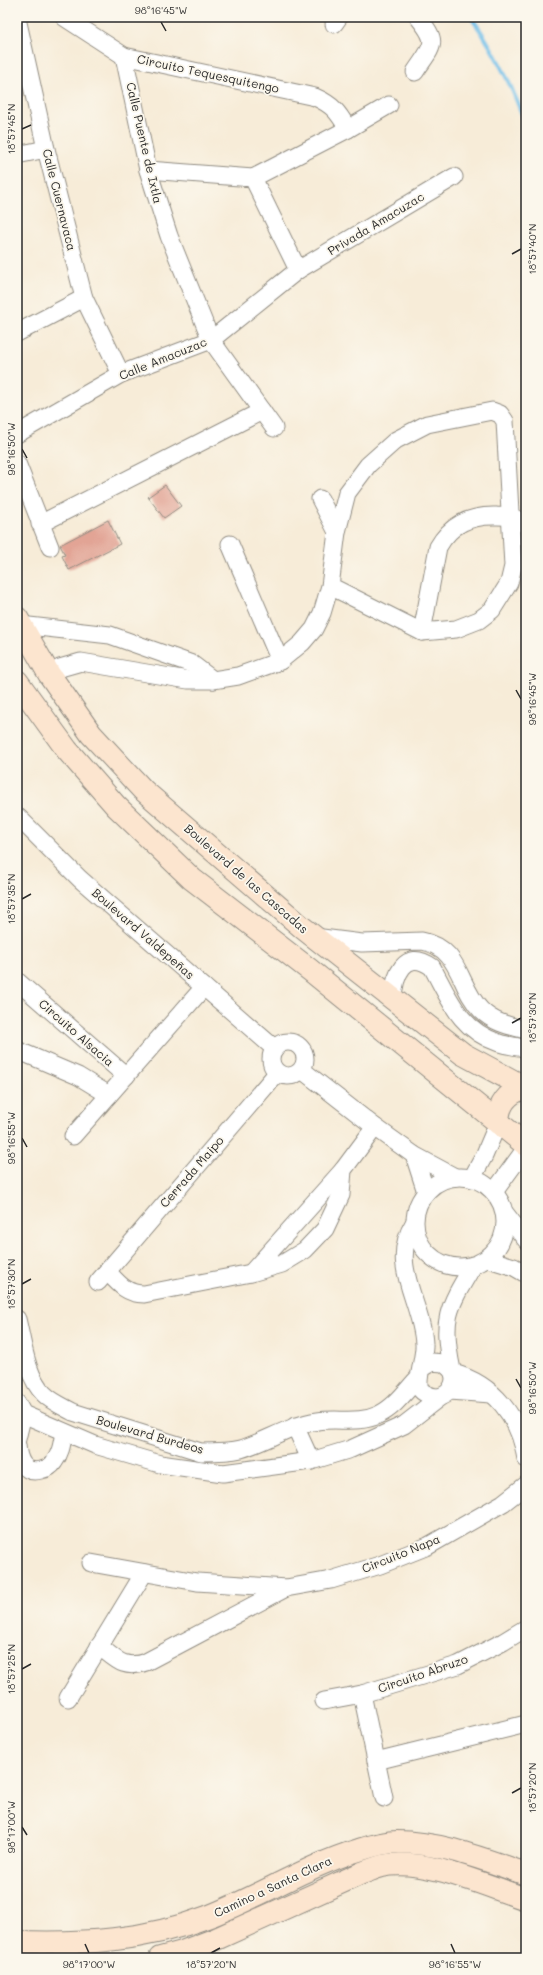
<svg xmlns="http://www.w3.org/2000/svg" width="543" height="1975" font-family="Mali,sans-serif">
<style>
.lines{fill:none;stroke-linecap:round;stroke-linejoin:round}
.stream{stroke:#6ebee9;stroke-width:4.5}
.building{fill:#e2a495}
.minor-casing{stroke:#918c82;stroke-width:19}
.secondary-casing{stroke:#918c82;stroke-width:24}
.minor{stroke:#fff;stroke-width:17}
.secondary{stroke:#fce5cf;stroke-width:22}
.ticks{fill:none;stroke:#2b2b2b;stroke-width:1.5}
.labels{text-anchor:middle;stroke-width:3.5;stroke-linejoin:round;paint-order:stroke}
.street-label{font-size:12px;fill:#2b2b2b;stroke:#fbf7ec}
.neatline{fill:none;stroke:#2b2b2b;stroke-width:1.5}
.ticks-label{font-size:10px;text-anchor:middle;fill:#2b2b2b}
</style>
<rect width="100%" height="100%" fill="#fbf7ec"/>
<filter id="ink" filterUnits="userSpaceOnUse"><feTurbulence type="fractalNoise" baseFrequency=".025" numOctaves="2"/><feDisplacementMap in="SourceGraphic" scale="8" xChannelSelector="R" yChannelSelector="G"/><feConvolveMatrix kernelMatrix="1 2 1 2 8 2 1 2 1" color-interpolation-filters="sRGB"/></filter>
<filter id="wash" filterUnits="userSpaceOnUse"><feTurbulence type="fractalNoise" baseFrequency=".012" numOctaves="4" result="noise"/><feDisplacementMap in="SourceGraphic" scale="16" xChannelSelector="R" yChannelSelector="G"/><feGaussianBlur stdDeviation="0.9" result="paint"/><feColorMatrix in="noise" values="0 0 0 0 0 0 0 0 0 0 0 0 0 0 0 0 0 1.4 0 .05"/><feComposite in="paint" operator="in"/></filter>
<g filter="url(#wash)">
<rect width="100%" height="100%" fill="#f7ecd8"/>
<g class="lines">
<!-- stream -->
<path class="stream" d="M471 17C495 50 512 86 526 124"/>
</g>
<g id="blocks">
<!-- building -->
<g class="building">
<path d="M165 485 181 506 164 518 148 497Z"/>
<path d="M108 520 120 544 69 570 62 556 65 555 60 545Z"/>
</g>
</g>
</g>
<g filter="url(#ink)">
<use href="#blocks" fill-opacity="0" stroke="#918c82" stroke-width="1"/>
<g class="lines">
<defs>
<g id="minor">
<path d="M64 17 124 56 315 97C333 105 338 112 348 129"/>
<path d="M17 18 46 149 84 298 121 374"/>
<path d="M334 24 339 17"/>
<path d="M124 56 148 170 169 236 211 340 274 428"/>
<path d="M415 72C433 45 440 44 418 17"/>
<path d="M17 155 46 149"/>
<path d="M148 170 253 178 348 129 389 105"/>
<path d="M253 178 298 270"/>
<path d="M17 333 84 298"/>
<path d="M17 434 121 374 211 340 298 270 454 177"/>
<path d="M17 463 50 547"/>
<path d="M320 499 337 532"/>
<path d="M40 524 262 411"/>
<path d="M230 544 280 661"/>
<path d="M20 625 110 635 192 664 213 680"/>
<path d="M422 632 438 547C451 524 470 515 497 516 502 516 508 516 512 517 517 519 522 522 526 525"/>
<path d="M49 674 60 668 81 662 188 680H213L238 676 280 661 302 643 314 629 322 613 330 586 337 532 347 493 368 465 396 440 427 424 492 411 500 414 505 421 513 566 509 583 492 610 479 620 456 629 422 632 330 586"/>
<path d="M17 816 80 879 274 1048"/>
<path d="M314 937 362 943 422 941C461 948 458 987 481 1010 494 1023 510 1026 526 1030"/>
<path d="M17 981 126 1076"/>
<path d="M393 999C394 977 404 947 432 967 450 1000 460 1030 499 1043 508 1046 517 1046 526 1049"/>
<circle cx="288" cy="1059" r="17"/>
<path d="M17 1050 78 1076 109 1095"/>
<path d="M302 1070 375 1127 414 1155 455 1177"/>
<path d="M73 1136 204 987"/>
<path d="M414 1155 426 1192"/>
<circle cx="460" cy="1222" r="45"/>
<path d="M472 1178 484 1156 498 1123"/>
<path d="M494 1192 526 1148"/>
<path d="M505 1213 526 1240"/>
<path d="M414 1223C388 1265 422 1301 424 1344 425 1356 416 1380 420 1389 424 1394 430 1396 436 1397 449 1397 458 1382 452 1371 450 1368 446 1365 443 1363L432 1362 422 1368"/>
<path d="M488 1259 514 1267 526 1274"/>
<path d="M107 1271C118 1283 126 1294 144 1294L251 1273 282 1264 305 1250 325 1229 341 1195 343 1170 375 1127"/>
<path d="M251 1273 343 1170"/>
<path d="M98 1282 277 1073"/>
<path d="M17 1319C23 1343 26 1376 44 1394 52 1402 64 1407 73 1412L201 1452C214 1452 228 1452 241 1449 267 1441 290 1425 318 1421 338 1418 359 1424 378 1415 394 1408 406 1391 418 1378"/>
<path d="M452 1370C441 1320 447 1309 473 1266"/>
<path d="M453 1373C494 1384 520 1418 526 1459"/>
<path d="M450 1391 491 1394"/>
<path d="M17 1403 23 1414 95 1445 160 1464 223 1473 311 1461 351 1449 404 1425 440 1397"/>
<path d="M295 1426 311 1461"/>
<path d="M17 1439 23 1414"/>
<path d="M17 1445C18 1459 24 1475 41 1470 46 1469 51 1467 54 1462 61 1453 62 1443 64 1432"/>
<path d="M91 1563 197 1582 286 1588 331 1580 380 1565 428 1546 503 1503 526 1485"/>
<path d="M99 1646C116 1659 123 1670 146 1662L286 1588"/>
<path d="M362 1694 384 1798"/>
<path d="M68 1698 144 1573"/>
<path d="M324 1701 362 1694 458 1665 503 1642 526 1628"/>
<path d="M376 1761 526 1724"/>
</g>
<g id="secondary">
<path d="M17 618 49 674 91 734 143 790 303 928 463 1054 526 1088"/>
<path d="M17 681 67 750 116 806 192 879 310 970 526 1145"/>
<path d="M498 1123C498 1104 508 1092 525 1088"/>
<path d="M17 1942C84 1944 144 1941 207 1917 259 1897 306 1866 359 1850 371 1846 385 1842 397 1842 441 1842 485 1860 526 1874"/>
<path d="M160 1958 182 1952 216 1939 362 1873C368 1871 375 1868 382 1866 424 1857 486 1886 526 1899"/>
</g>
</defs>
<!-- minor casing -->
<use href="#minor" class="minor-casing"/>
<!-- secondary casing -->
<use href="#secondary" class="secondary-casing"/>
<!-- minor -->
<use href="#minor" class="minor"/>
<!-- secondary -->
<use href="#secondary" class="secondary"/>
</g>
</g>
<!-- ticks -->
<path class="ticks" d="M161 22 166 31M22 129 31 125M512 254 521 249M22 449 27 458M516 690 521 699M22 899 31 894M512 1023 521 1018M22 1138 27 1147M22 1284 31 1279M516 1379 521 1388M22 1669 31 1664M512 1793 521 1788M22 1827 27 1835M85 1944 89 1953M451 1944 455 1953M211 1953 220 1948"/>
<g class="labels">
<!-- street labels -->
<g class="street-label">
<text transform="translate(208 74) rotate(12)" y="4">Circuito Tequesquitengo</text>
<text transform="translate(144 143) rotate(77)" y="4">Calle Puente de Ixtla</text>
<text transform="translate(59 200) rotate(76)" y="4">Calle Cuernavaca</text>
<text transform="translate(376 224) rotate(-31)" y="4">Privada Amacuzac</text>
<text transform="translate(163 359) rotate(-22)" y="4">Calle Amacuzac</text>
<text transform="translate(246 879) rotate(41)" y="4">Boulevard de las Cascadas</text>
<text transform="translate(143 934) rotate(41)" y="4">Boulevard Valdepeñas</text>
<text transform="translate(76 1033) rotate(41)" y="4">Circuito Alsacia</text>
<text transform="translate(192 1172) rotate(-49)" y="4">Cerrada Maipo</text>
<text transform="translate(150 1435) rotate(16)" y="4">Boulevard Burdeos</text>
<text transform="translate(401 1554) rotate(-22)" y="4">Circuito Napa</text>
<text transform="translate(423 1674) rotate(-19)" y="4">Circuito Abruzo</text>
<text transform="translate(273 1887) rotate(-25)" y="4">Camino a Santa Clara</text>
</g>
</g>
<!-- margin -->
<rect width="543" height="1975" fill="none" stroke="#fbf7ec" stroke-width="44"/>
<rect x="22" y="22" width="499" height="1931" class="neatline"/>
<g class="ticks-label">
<text x="161" y="14">98°16'45"W</text>
<text transform="translate(11 129) rotate(-90)" y="4">18°57'45"N</text>
<text transform="translate(532 249) rotate(-90)" y="4">18°57'40"N</text>
<text transform="translate(11 449) rotate(-90)" y="4">98°16'50"W</text>
<text transform="translate(532 699) rotate(-90)" y="4">98°16'45"W</text>
<text transform="translate(11 899) rotate(-90)" y="4">18°57'35"N</text>
<text transform="translate(532 1018) rotate(-90)" y="4">18°57'30"N</text>
<text transform="translate(11 1138) rotate(-90)" y="4">98°16'55"W</text>
<text transform="translate(11 1284) rotate(-90)" y="4">18°57'30"N</text>
<text transform="translate(532 1388) rotate(-90)" y="4">98°16'50"W</text>
<text transform="translate(11 1669) rotate(-90)" y="4">18°57'25"N</text>
<text transform="translate(532 1788) rotate(-90)" y="4">18°57'20"N</text>
<text transform="translate(11 1827) rotate(-90)" y="4">98°17'00"W</text>
<text x="89" y="1968">98°17'00"W</text>
<text x="211" y="1968">18°57'20"N</text>
<text x="455" y="1968">98°16'55"W</text>
</g>
</svg>
